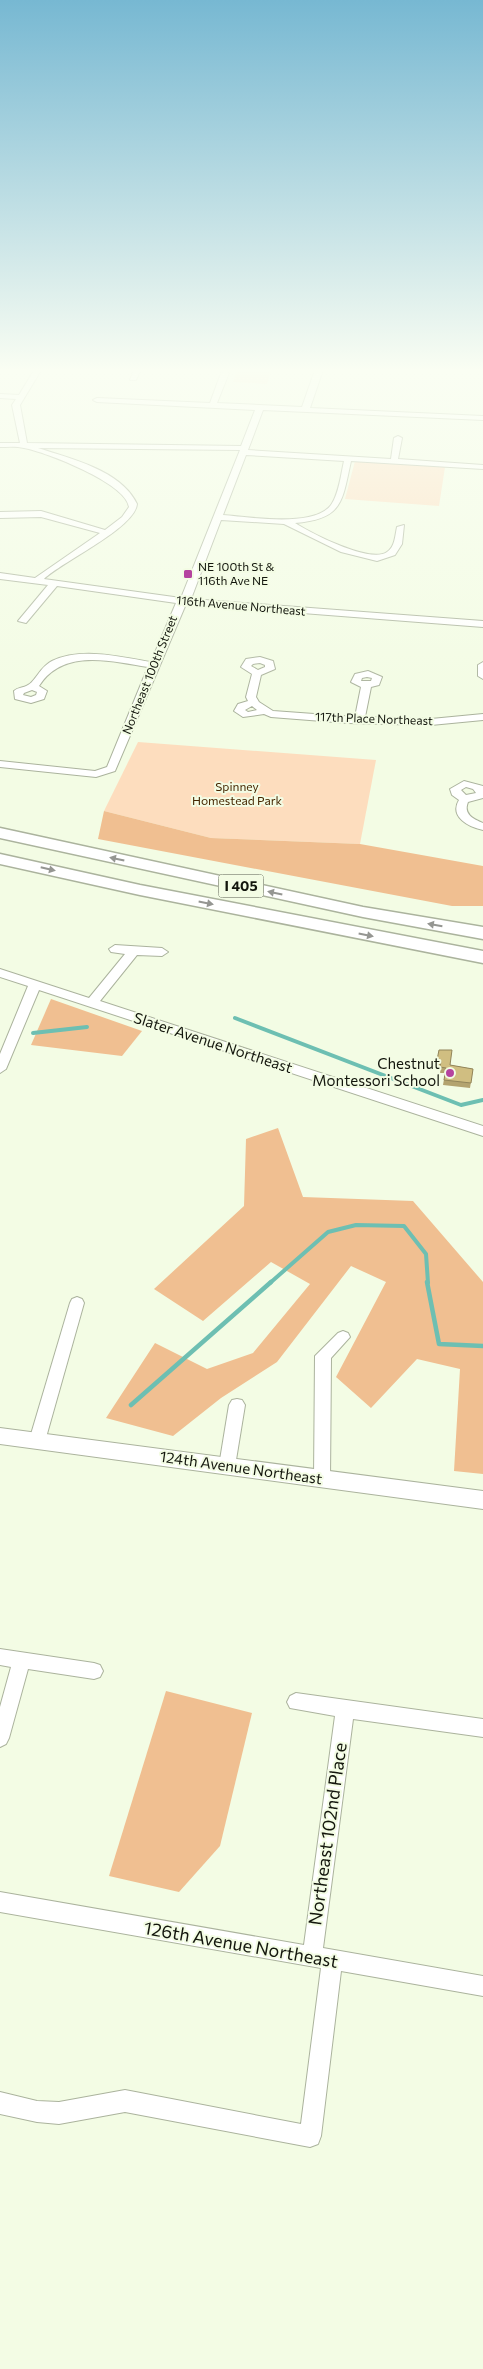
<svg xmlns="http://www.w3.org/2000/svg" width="483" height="2369" font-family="Commissioner,sans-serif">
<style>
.green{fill:#fdddbe}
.forest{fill:#f0bf91}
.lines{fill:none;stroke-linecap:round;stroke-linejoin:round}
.stream-far1{stroke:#6dbfb2;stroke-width:4}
.stream{stroke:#6dbfb2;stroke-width:4.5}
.minor-casing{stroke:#abb39d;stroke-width:2}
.major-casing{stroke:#abb39d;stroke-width:2}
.highway-casing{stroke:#abb39d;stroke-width:3}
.minor{fill:#fff;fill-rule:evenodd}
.major{fill:#fff;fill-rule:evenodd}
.highway{fill:#fff;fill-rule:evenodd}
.wall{fill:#b3a36f}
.building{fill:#d0be81;stroke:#92855a}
.oneway{fill:#959692}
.poi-dot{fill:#b5439f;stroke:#f3fce4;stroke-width:2}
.labels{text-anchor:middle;stroke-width:4;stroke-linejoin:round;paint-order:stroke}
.far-poi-label{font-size:12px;fill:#13160d;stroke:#f3fce4;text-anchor:start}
.far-street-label{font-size:12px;fill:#13160d;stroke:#f3fce4}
.far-park-label{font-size:12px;fill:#452601;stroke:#f3fce4}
.shield{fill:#f3fce4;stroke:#565b4e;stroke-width:1}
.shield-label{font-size:14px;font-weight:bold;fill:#13160d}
.street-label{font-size:15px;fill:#13160d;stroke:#f3fce4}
.poi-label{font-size:15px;fill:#13160d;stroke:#f3fce4;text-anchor:end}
.near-street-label{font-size:18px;fill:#13160d;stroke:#f3fce4}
</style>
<rect width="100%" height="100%" fill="#f3fce4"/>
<!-- green -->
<g class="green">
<path d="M157 367H272L267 384 233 382 237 371Z"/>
<path d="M355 461 445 467 439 506 345 499Z"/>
<path d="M138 742 376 760 360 844 211 838 104 811Z"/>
</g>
<!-- forest -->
<g class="forest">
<path d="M104 811 211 838 360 844 483 866V906H452L98 839Z"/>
<path d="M51 999 142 1031 122 1056 31 1045Z"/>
<path d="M278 1128 303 1197 413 1201 483 1282V1474L454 1471 460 1369 417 1359 371 1408 336 1377 386 1282 351 1266 277 1362 221 1398 173 1436 106 1418 155 1343 207 1369 253 1353 310 1284 271 1262 203 1321 154 1289 244 1206 246 1139Z"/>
<path d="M166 1691 252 1713 220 1846 179 1892 109 1876Z"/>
</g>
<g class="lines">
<!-- stream-far1 -->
<g class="stream-far1">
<path d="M235 1018 461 1105 483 1100"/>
<path d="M33 1033 87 1027"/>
<path d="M270 1283 328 1232 356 1225 404 1226 426 1254 428 1283"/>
</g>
<!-- stream -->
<g class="stream">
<path d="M427 1282 439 1344 483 1346"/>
<path d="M131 1405 271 1282"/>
</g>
<defs>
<g id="minor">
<path d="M36 367H43L20 405 27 443 241 446 255 410 97 402 93 400 97 398 210 403 221 373 225 371 229 373 217 403 302 407 316 367H324L310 408 483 416V420L263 410 248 450 391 459 394 438 398 436 402 438 398 459 483 465V469L351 461C342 502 343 519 295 523 311 533 370 564 387 552 395 547 395 536 397 527L404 525 402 544 395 555 377 561 341 552 284 524 221 520 191 599 483 621V627L186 604 115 771 96 777 0 767V761L95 771 107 767 148 667C110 661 63 648 39 686L47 691 44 699 31 703 15 699 14 691C18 687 23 688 28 685 35 682 40 667 52 661 82 647 120 657 151 662L176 603 57 586 26 623 18 621 48 585 0 579V573L35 578 100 533 41 517 0 518V512L41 511 105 530 122 517 129 507C126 483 46 452 24 448 16 446 7 447 0 447V443H20L12 405 16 399 0 398V394L19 395ZM38 448 240 450 181 598 44 579C63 561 135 528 137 504 121 470 71 459 38 448ZM246 455 344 461C341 474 339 494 331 505 314 528 249 517 223 515ZM32 690 37 692 36 695 31 697 23 695 24 693Z"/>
<path d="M135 367H142L136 380H130Z"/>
<path d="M260 657 273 661 275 669 261 675 256 697 259 702 273 711 355 717 361 687 351 682 355 674 368 671 382 677 379 685 371 687 365 717 431 719 483 714V720L431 725 348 723 271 717 264 714 243 717 234 711 238 704 248 701 246 697 252 674 241 667 246 659ZM260 663 265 665V667L258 670 251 666 253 664ZM367 677 372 678 371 681H361L362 678ZM252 706 257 710 248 712 245 710Z"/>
<path d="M483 662V679L478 676V665Z"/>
<path d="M464 781 483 786V798L468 802C463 814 473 819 483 823V830C469 827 449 817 459 800L452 795 450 789ZM466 787 473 789 476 793 466 795 461 790Z"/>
<path d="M115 945 162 948 168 952 162 956 137 955 100 1001 483 1126V1136L39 990 6 1069 0 1073V1054L28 986 0 977V969L89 998 125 954 111 952 109 949Z"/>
<path d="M77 1297 82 1299 84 1303 45 1441 43 1446 37 1448 31 1446 29 1441 70 1303 72 1299Z"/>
<path d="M343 1331 348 1333 350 1337 331 1358 330 1479 328 1484 322 1486 316 1484 314 1479 315 1356 338 1333Z"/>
<path d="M237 1399 242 1400 245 1405 235 1466 233 1471 227 1473 221 1471 219 1466 229 1405 232 1400Z"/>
<path d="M0 1649 94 1663 100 1665 103 1671 100 1677 94 1679 28 1669 9 1738 6 1744 0 1747V1707L11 1667 0 1665Z"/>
<path d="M296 1693 483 1719V1737L353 1719 323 1948 483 1976V1996L341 1971 321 2136 318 2144 310 2147 125 2112 59 2124 37 2122 0 2114V2092L37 2101 59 2102 125 2090 301 2124 321 1968 0 1912V1892L304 1945 335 1716 290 1708 287 1702 290 1696Z"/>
</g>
<path id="major" d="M0 1428 483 1491V1509L0 1444Z"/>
<g id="highway">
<path d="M0 828 363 907 483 927V939L363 917 0 838Z"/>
<path d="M0 854 140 885 483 951V963L140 895 0 864Z"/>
</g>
</defs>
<!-- minor casing -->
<use href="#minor" class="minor-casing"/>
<!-- major casing -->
<use href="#major" class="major-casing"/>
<!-- highway casing -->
<use href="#highway" class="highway-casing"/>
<!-- minor -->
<use href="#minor" class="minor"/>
<!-- major -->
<use href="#major" class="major"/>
<!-- highway -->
<use href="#highway" class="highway"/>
</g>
<!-- wall -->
<path class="wall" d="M439 1050 450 1065 473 1069 470 1088 443 1085 445 1073H440L441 1067 437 1066Z"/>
<!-- building -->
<path class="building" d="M439 1050H452L450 1065 473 1069 471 1083 444 1080 446 1068 440 1067 441 1061 437 1060Z"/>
<!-- one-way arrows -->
<defs><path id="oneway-solid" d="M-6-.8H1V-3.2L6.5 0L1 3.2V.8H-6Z" transform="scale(1.25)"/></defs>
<g class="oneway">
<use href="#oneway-solid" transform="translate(117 859) rotate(-168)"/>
<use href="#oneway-solid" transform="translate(48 869) rotate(13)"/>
<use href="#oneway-solid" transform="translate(275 893) rotate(-168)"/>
<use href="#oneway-solid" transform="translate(206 903) rotate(11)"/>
<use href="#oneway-solid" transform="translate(435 925) rotate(-170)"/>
<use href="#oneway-solid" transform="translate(366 935) rotate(11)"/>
</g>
<!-- sky -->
<linearGradient id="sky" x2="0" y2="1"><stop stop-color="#77b8d2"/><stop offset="0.53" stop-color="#fafef3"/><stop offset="1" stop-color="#fafef3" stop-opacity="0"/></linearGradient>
<rect width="483" height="699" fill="url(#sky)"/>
<!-- markers -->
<g class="poi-dot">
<rect x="183" y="569" width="10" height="10" rx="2.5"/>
<circle cx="450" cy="1073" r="5"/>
</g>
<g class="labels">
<!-- far-poi labels -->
<g class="far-poi-label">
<text x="198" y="571">NE 100th St &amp;<tspan x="198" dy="14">116th Ave NE</tspan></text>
</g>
<!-- far-street labels -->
<g class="far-street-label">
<text transform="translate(241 606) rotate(5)" y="4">116th Avenue Northeast</text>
<text transform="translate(150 675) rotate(-68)" y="4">Northeast 100th Street</text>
<text transform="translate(374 719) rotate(2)" y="4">117th Place Northeast</text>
</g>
<!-- far-park labels -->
<g class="far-park-label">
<text x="237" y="791">Spinney<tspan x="237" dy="14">Homestead Park</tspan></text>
</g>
<!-- shield labels -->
<rect class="shield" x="218.5" y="874.5" width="45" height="23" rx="4"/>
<g class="shield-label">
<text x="241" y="891">I 405</text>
</g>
<!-- street labels -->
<g class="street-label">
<text transform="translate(213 1043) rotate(18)" y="5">Slater Avenue Northeast</text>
<text transform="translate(241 1468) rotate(8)" y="5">124th Avenue Northeast</text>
</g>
<!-- poi labels -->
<g class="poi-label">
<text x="440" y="1069">Chestnut<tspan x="440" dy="17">Montessori School</tspan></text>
</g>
<!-- near-street labels -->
<g class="near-street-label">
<text transform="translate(328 1834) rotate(-82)" y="6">Northeast 102nd Place</text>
<text transform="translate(241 1945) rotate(10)" y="6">126th Avenue Northeast</text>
</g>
</g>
</svg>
